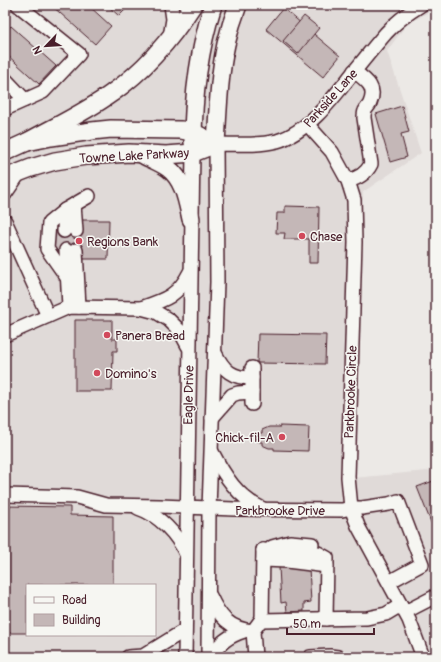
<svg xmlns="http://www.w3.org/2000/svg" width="441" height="662" font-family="Pangolin,sans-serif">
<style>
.built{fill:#e0dad8;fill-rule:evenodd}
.building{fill:#c4b7b7;stroke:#4a1f2b}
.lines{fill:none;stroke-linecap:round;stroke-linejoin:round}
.minor-tunnel{stroke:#ccc1c1;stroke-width:13;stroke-dasharray:13 6;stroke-linecap:butt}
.minor-casing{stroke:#4a1f2b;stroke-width:16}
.major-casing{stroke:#4a1f2b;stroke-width:20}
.minor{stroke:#f6f6f2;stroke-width:13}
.major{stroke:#f6f6f2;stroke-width:17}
.poi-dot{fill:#d1495b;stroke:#f6f6f2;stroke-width:1.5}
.labels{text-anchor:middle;stroke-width:3;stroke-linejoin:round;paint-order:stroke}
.street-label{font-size:13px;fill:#4a1f2b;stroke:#f6f6f2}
.poi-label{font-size:13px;fill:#4a1f2b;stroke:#f6f6f2;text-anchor:start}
</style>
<rect width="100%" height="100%" fill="#ece9e6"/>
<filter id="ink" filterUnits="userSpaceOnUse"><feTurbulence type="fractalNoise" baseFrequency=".025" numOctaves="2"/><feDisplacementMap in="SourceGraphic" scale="8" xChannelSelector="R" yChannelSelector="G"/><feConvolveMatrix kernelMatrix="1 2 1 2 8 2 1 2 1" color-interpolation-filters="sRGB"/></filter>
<g filter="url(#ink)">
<!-- built -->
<path class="built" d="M5 5H436V8L406 25 387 51 421 153 363 192 354 478 436 470V657H5ZM27 585H155V635H27Z"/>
<!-- building -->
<g class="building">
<path d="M51 5H88L111 26 95 44Z"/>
<path d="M107 5H130L119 16Z"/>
<path d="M283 8 340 56 323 77 266 29Z"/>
<path d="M304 16 319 28 298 54 283 41Z"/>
<path d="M11 26 56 66 39 84 5 53V32Z"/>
<path d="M402 106 409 132 401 134 407 157 390 162 376 114Z"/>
<path d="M285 206 319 207 318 263H309V239H284L285 233H276L277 213H285Z"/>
<path d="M81 220H109L108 259H80V250H51V231H81Z"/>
<path d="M75 320H112V339H117V351H113L112 391H75Z"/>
<path d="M258 334 326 335 325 364 257 363Z"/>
<path d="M280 426 309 427 308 451 274 450V448H269L262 445V442H259L256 440V434L258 433H262V430L269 427H280Z"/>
<path d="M436 480V539L433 531 434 530 417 487Z"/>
<path d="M5 506 70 507V515L113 516V585H27V633H5Z"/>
<path d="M279 567 309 568 311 602 304 603V611L287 612 286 602 281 603Z"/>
</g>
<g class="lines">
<!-- minor-tunnel -->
<g class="minor-tunnel">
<path d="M70 231 71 250"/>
<path d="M59 250 60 231"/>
</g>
<defs>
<g id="minor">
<path d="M170 37 173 19 171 5"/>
<path d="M5 79 25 100"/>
<path d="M5 109 43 92 79 54 18 5"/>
<path d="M307 124 332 152 348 181 354 200 355 242 348 477 351 508 358 526 409 620 423 657"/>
<path d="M348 181C358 178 366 174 371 164L364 118C364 116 364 113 365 111 366 108 369 106 370 103 377 87 366 80 354 71"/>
<path d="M5 194 20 172"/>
<path d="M74 205 76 231"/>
<path d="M65 210 49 223 47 249 68 279"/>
<path d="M5 221 48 316"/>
<path d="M64 231 65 210 89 196"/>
<path d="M66 250 69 307"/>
<path d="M76 250 79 307"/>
<path d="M141 308C165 300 178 296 190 272"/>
<path d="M5 335 69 307 141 308 156 312 169 320 180 331 188 346"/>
<path d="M215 353C224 371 232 378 252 378"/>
<path d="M252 404V368"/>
<path d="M212 418 232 395 238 393 252 392"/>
<path d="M212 452C224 475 238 498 263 509"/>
<path d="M5 495 77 497 106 505 160 506 234 509 342 510 351 508H362L389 504 398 501 422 564 389 582"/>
<path d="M138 508C159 515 177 534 186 554"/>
<path d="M272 547 290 542 312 544"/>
<path d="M263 550 318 553 327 558 326 619"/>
<path d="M263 560 287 561 327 566"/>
<path d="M210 596C219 616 229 629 253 631"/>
<path d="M405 612 436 596"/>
<path d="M262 620 263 550"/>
<path d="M128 657 143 656 185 630"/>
<path d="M185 657 193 153"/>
<path d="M208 657 209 509 217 282 216 144C236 144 257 146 277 141 306 133 331 101 349 78 361 63 373 48 386 33 396 22 408 13 421 5"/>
<path d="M210 657C220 643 228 636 244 631"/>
<path d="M255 657 253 631 261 620 367 618 386 614 401 605"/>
<path d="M310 657 330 656 338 657"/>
</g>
<g id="major">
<path d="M27 142C56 126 86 112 112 93 145 70 172 38 193 5"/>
<path d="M193 143C193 96 199 50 213 5"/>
<path d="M216 144C218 110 219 76 226 44 229 31 233 18 238 5"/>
<path d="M5 152 27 142 51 137 92 131 111 129 181 130 193 132 216 144"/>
<path d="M145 156C153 160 161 163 168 168 184 180 187 201 191 219"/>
<path d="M5 178 31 168 55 161 86 156 129 153 166 155 193 153 216 144"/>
</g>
</defs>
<!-- minor casing -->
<use href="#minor" class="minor-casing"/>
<!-- major casing -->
<use href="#major" class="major-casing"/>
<!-- minor -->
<use href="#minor" class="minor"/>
<!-- major -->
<use href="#major" class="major"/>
</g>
</g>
<!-- markers -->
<g class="poi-dot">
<circle cx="302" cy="236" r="4"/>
<circle cx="79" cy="241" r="4"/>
<circle cx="107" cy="335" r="4"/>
<circle cx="97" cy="373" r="4"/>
<circle cx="282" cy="437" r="4"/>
</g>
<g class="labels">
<!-- street labels -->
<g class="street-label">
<text transform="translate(330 98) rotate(-48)" y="5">Parkside Lane</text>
<text transform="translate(134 155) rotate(-3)" y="5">Towne Lake Parkway</text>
<text transform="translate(350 392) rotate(-88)" y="5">Parkbrooke Circle</text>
<text transform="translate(188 395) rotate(-89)" y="5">Eagle Drive</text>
<text x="280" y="515">Parkbrooke Drive</text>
</g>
<!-- poi labels -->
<g class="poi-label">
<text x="310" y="241">Chase</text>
<text x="87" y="246">Regions Bank</text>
<text x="115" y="340">Panera Bread</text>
<text x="105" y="378">Domino's</text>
<text x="274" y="442" text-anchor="end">Chick-fil-A</text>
</g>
</g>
<!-- margin -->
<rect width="441" height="662" fill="none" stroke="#f6f6f2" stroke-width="20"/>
<rect x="10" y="10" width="421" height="642" fill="none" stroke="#4a1f2b" stroke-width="1.5" filter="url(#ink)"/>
<!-- legend -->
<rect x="26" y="584" width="130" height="52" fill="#f6f6f2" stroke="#b1a0a2"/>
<rect x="34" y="597" width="20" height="6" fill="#f6f6f2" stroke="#b1a0a2"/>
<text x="62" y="604" font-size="12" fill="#4a1f2b">Road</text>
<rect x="34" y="614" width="20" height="12" fill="#c4b7b7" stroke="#b1a0a2"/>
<text x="62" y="624" font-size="12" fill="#4a1f2b">Building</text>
<!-- north arrow -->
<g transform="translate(46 46) rotate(245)" stroke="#f6f6f2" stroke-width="3" paint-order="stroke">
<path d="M0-3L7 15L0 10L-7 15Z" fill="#4a1f2b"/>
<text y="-6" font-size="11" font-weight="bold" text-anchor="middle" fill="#4a1f2b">N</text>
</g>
<!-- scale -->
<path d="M287 628v6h87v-6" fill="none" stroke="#4a1f2b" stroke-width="2"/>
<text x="293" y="628" font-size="12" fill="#4a1f2b" stroke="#f6f6f2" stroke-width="3" paint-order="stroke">50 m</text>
</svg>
